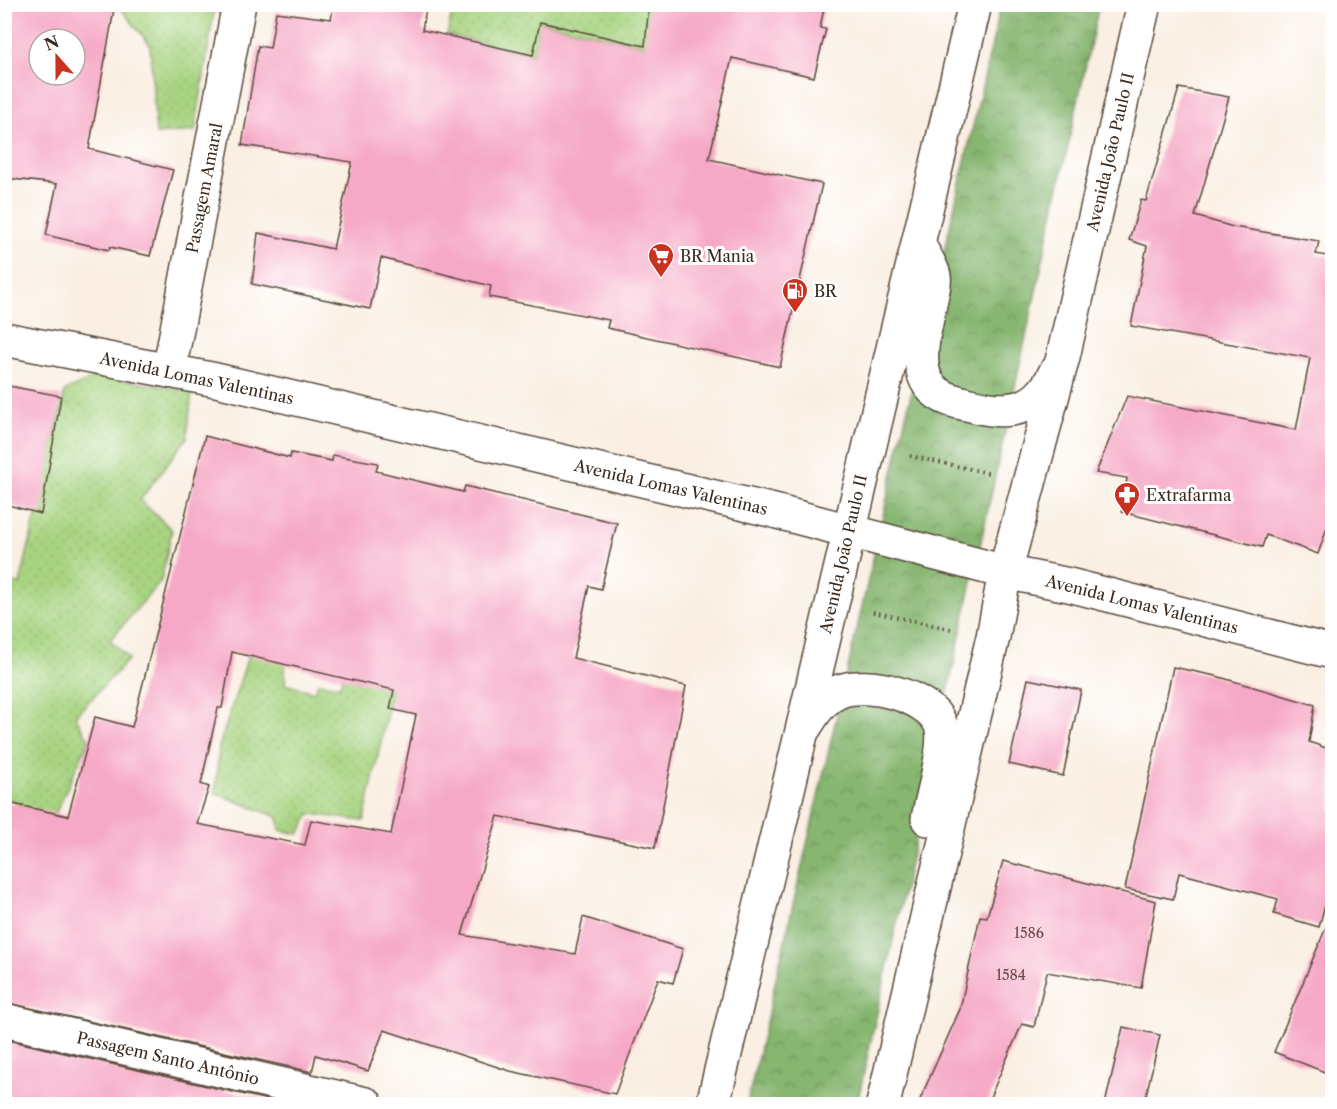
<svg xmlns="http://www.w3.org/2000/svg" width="1337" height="1109" font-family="'Libre Caslon Text',serif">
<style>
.grass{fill:url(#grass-dots);stroke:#727f50;stroke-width:1.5}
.forest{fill:url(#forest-crowns);stroke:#607046;stroke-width:1.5}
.building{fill:#f6a9c6;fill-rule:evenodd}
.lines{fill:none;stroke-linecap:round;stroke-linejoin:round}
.minor-casing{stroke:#58483b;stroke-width:36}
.major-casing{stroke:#58483b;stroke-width:36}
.path{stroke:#58483b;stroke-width:4;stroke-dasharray:1.5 4.5;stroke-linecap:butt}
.minor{stroke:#fff;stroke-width:33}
.major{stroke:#fff;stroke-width:33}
.labels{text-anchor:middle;stroke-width:6;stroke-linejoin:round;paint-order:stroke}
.number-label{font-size:14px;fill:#6a4a48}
.street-label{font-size:16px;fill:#3b2a1e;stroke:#fff}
.poi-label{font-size:16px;fill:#3b2a1e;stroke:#fff;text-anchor:start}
</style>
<defs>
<pattern id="grass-dots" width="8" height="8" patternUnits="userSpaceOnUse" patternTransform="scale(1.5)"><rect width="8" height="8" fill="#a8d481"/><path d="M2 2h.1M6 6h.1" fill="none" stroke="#92b66f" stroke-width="1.8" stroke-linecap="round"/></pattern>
<pattern id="forest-crowns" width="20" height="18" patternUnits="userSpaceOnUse" patternTransform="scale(1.5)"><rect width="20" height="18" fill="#86b66f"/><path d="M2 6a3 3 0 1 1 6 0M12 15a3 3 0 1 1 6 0" fill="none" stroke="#6f945b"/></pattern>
</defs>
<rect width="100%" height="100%" fill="#fff"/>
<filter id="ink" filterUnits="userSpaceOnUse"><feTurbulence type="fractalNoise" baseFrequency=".0167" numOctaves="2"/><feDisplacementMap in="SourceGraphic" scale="12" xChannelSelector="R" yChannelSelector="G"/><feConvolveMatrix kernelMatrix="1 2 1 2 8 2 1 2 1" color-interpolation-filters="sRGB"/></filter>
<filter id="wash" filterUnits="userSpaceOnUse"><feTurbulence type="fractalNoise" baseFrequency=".008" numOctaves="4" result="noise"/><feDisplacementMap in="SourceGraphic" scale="24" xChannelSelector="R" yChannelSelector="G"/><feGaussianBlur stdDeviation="1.35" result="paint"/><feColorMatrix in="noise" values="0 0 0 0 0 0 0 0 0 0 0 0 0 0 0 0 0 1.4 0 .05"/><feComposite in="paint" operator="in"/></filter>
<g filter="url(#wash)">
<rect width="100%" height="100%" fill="#faefe2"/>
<!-- grass -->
<g class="grass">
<path d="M118 5H215L195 131 156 134 150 45Z"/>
<path d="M454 5H665L655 48 541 22 533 55 447 35Z"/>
<path d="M97 376 192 391 187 438 140 500 172 530 161 581 110 640 129 659 75 716 89 740 51 823 5 796 4 582 20 584 65 391Z"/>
<path d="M354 621 396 670 364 821 310 814 299 834 280 830 278 817 215 793 219 747 249 653 285 659V684L314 692 318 683 340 686Z"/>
</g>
<!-- forest -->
<path class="forest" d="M1001 5H1099L857 1104H747Z"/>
<g id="blocks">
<!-- building -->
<g class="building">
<path d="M4 4H115L89 149 173 170 150 256 110 247 109 250 46 235 57 184 4 178ZM39 39H75V75H39Z"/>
<path d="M334 4H427L422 30 533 55 540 22 645 46 649 4H825L820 28 826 29 814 77 732 58 709 159 822 184 780 367 607 328 609 320 489 297 491 286 381 258 370 309 252 284 258 233 333 249 352 162 242 145 258 46 270 48 276 12 331 19Z"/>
<path d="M1179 88 1229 97 1195 216 1233 227 1319 241 1316 254 1332 257V513L1318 554 1266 535 1262 547 1122 512 1127 478 1096 473 1127 396 1296 430 1310 358 1131 326 1147 246 1129 240 1141 200 1146 201Z"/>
<path d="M4 385 61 396 41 514 4 504Z"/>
<path d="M205 436 290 458 291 453 332 461 333 455 378 463 376 471 463 492 465 486 617 523 601 589 589 586 573 658 686 686 655 848 498 816 462 935 575 954 583 917 683 949 673 983 658 979 615 1094 510 1071 384 1030 368 1071 316 1055 312 1072 4 1002V802L68 816 95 717 132 727ZM232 652 394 690 390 709 416 715 391 834 311 820 305 845 197 824 209 787 201 784 218 708H222Z"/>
<path d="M1173 667 1216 676 1315 705 1309 742 1332 750V879L1319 927 1274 914 1278 899 1179 873 1173 899 1125 889Z"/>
<path d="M1028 679 1081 690 1063 776 1009 764Z"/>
<path d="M1003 861 1156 901 1141 988 1047 972 1034 1027 1022 1024 987 1104H918L960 1009 980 916 987 917Z"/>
<path d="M1332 913V1075L1274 1052Z"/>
<path d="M1123 1027 1160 1035 1144 1104H1105Z"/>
<path d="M4 1039 285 1104H4Z"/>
</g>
</g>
</g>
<g filter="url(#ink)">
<use href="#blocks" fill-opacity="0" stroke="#58483b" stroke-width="1.5"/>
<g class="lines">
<defs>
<g id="minor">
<path d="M4 339 216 380 770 510 1005 572 1069 585 1332 652"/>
<path d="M169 371 239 4"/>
<path d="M4 1020 366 1104"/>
</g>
<g id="major">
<path d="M918 244C923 253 932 266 934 276 936 283 932 292 931 299 924 338 904 389 958 402 975 406 994 412 1012 409 1034 406 1046 392 1055 373"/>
<path d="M805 727C814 712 823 698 840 691 867 681 927 695 940 723 949 743 932 796 928 819"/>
<path d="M713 1104 975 4"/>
<path d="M883 1104 993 637 1005 572 1063 357 1144 4"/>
</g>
</defs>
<!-- minor casing -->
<use href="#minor" class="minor-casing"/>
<!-- major casing -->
<use href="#major" class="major-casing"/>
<!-- path -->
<g class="path">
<path d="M910 456 988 473"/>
<path d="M873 612 951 629"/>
</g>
<!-- minor -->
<use href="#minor" class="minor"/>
<!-- major -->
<use href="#major" class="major"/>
</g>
</g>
<!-- icons -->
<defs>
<symbol id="supermarket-pin" viewBox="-11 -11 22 30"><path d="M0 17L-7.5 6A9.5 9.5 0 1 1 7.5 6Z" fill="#c8321e" stroke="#fff"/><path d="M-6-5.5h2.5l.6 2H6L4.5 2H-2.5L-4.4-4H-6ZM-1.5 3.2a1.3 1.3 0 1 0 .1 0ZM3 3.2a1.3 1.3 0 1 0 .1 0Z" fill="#fff"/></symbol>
<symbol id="fuel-pin" viewBox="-11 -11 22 30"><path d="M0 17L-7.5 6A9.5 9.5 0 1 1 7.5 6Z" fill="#c8321e" stroke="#fff"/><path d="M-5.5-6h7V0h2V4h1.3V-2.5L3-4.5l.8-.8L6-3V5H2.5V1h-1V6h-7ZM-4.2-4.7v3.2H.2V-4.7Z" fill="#fff"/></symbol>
<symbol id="pharmacy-pin" viewBox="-11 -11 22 30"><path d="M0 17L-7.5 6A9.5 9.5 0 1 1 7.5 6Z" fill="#c8321e" stroke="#fff"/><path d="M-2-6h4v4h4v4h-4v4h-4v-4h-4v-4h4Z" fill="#fff"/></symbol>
</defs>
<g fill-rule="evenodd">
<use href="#supermarket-pin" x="646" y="241" width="30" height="40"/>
<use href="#fuel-pin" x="780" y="276" width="30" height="40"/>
<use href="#pharmacy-pin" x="1112" y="480" width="30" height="40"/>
</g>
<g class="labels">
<!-- number labels -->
<g class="number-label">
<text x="1029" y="938">1586</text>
<text x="1011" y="980">1584</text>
</g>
<!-- street labels -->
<g class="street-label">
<text transform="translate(1110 152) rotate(-77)" y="6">Avenida João Paulo II</text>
<text transform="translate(204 188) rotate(-79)" y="6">Passagem Amaral</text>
<text transform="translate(197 378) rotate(12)" y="6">Avenida Lomas Valentinas</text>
<text transform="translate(671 487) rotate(13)" y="6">Avenida Lomas Valentinas</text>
<text transform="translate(843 554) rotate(-77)" y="6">Avenida João Paulo II</text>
<text transform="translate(1142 604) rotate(14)" y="6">Avenida Lomas Valentinas</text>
<text transform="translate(168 1058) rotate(13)" y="6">Passagem Santo Antônio</text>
</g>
<!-- poi labels -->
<g class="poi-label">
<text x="680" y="262">BR Mania</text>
<text x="814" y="297">BR</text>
<text x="1146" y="501">Extrafarma</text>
</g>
</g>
<!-- margin -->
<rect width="1337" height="1109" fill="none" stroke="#fff" stroke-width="24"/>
<!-- north arrow -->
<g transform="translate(57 57) rotate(339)"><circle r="28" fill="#ffffff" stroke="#b1aaa5" stroke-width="1.5"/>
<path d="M0-4.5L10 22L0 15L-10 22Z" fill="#c8321e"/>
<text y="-9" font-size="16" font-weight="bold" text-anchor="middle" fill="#3b2a1e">N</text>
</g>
</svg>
